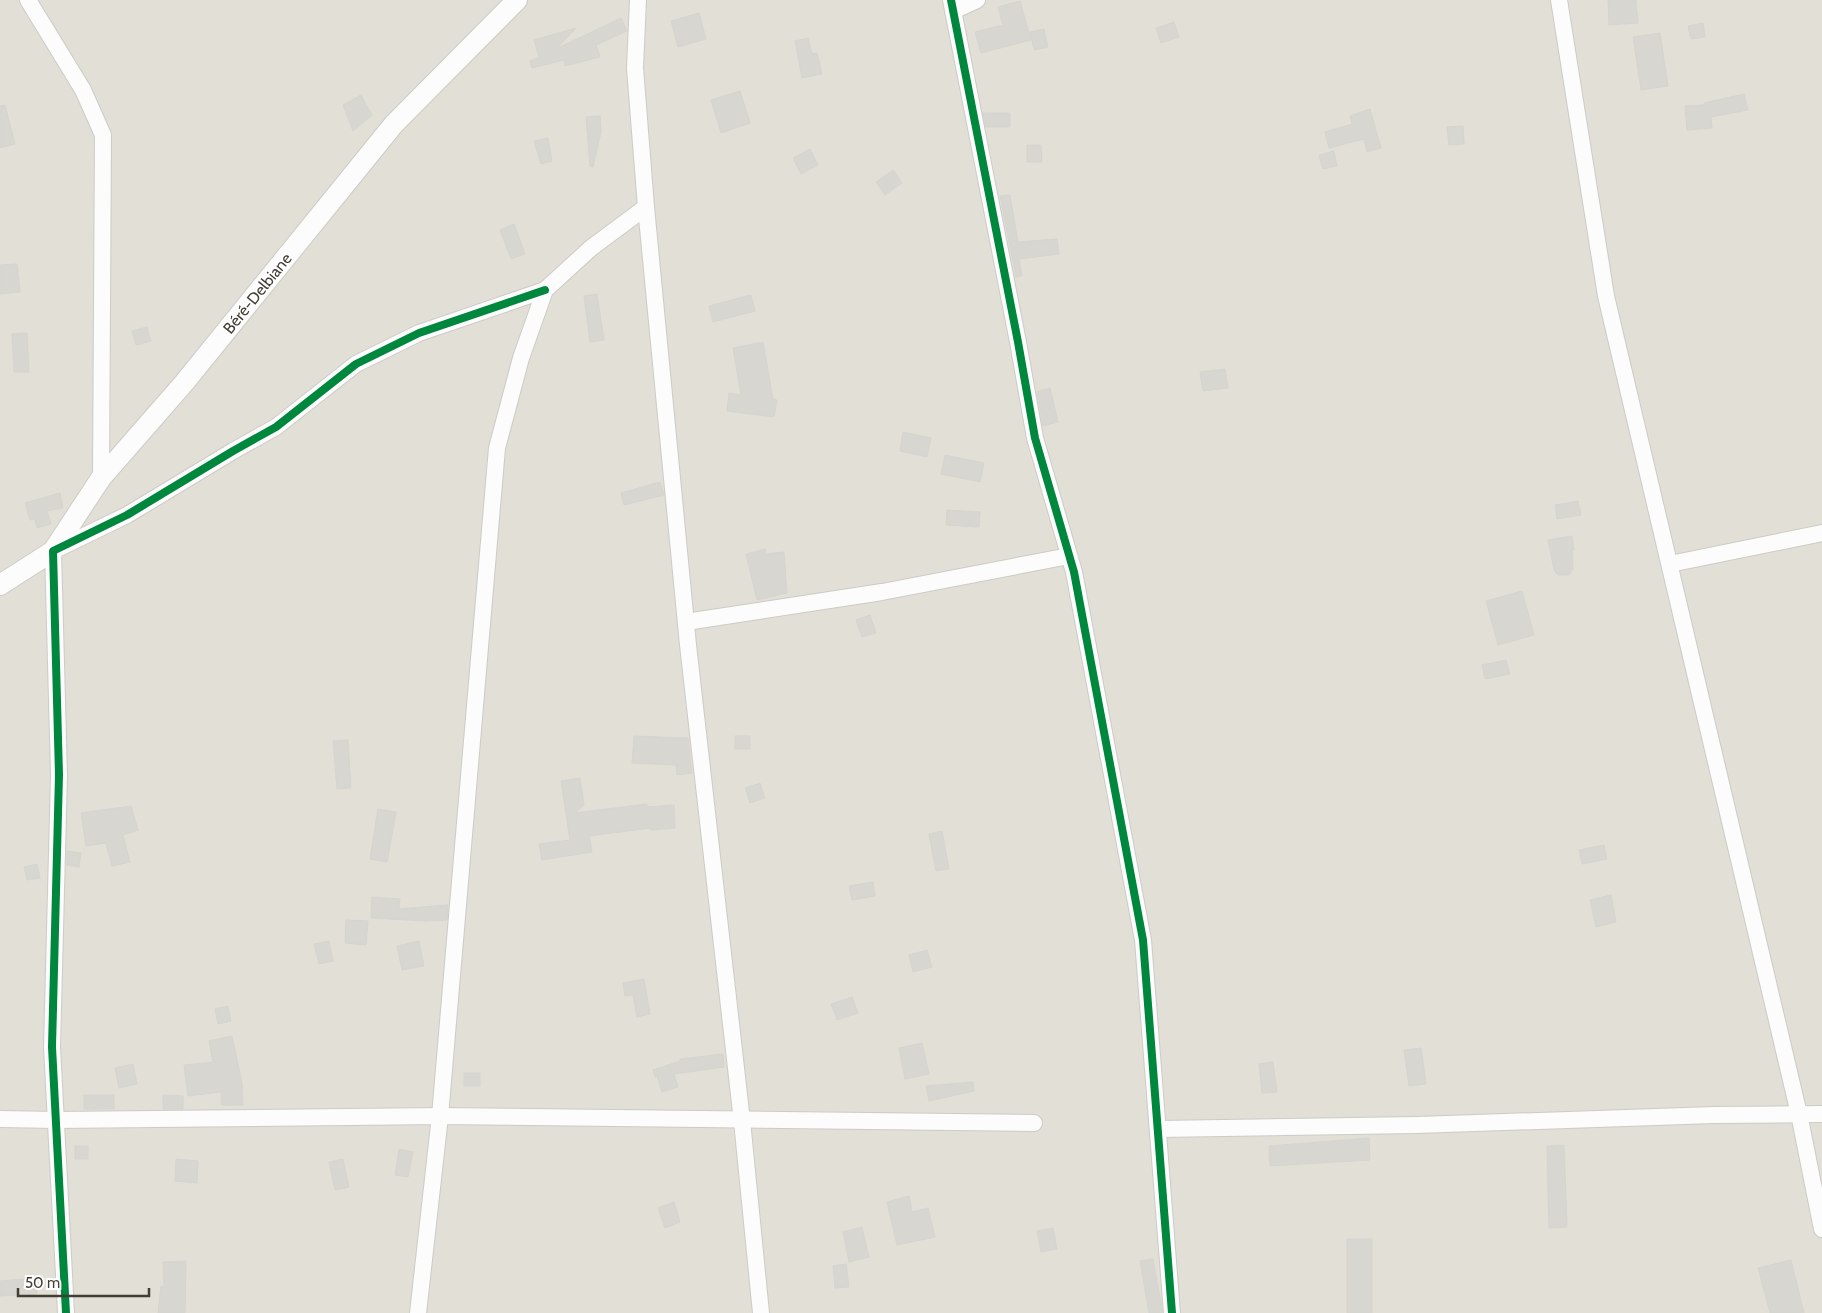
<svg xmlns="http://www.w3.org/2000/svg" width="1822" height="1313" font-family="Cabin,sans-serif">
<style>
.residential{fill:#e2dfd6}
.building{fill:#d8d6d1;stroke:#d6d4ce}
.lines{fill:none;stroke-linecap:round;stroke-linejoin:round}
.minor-casing{stroke:#cccbc6;stroke-width:18}
.tertiary-casing{stroke:#cccbc6;stroke-width:22}
.minor{stroke:#fcfcfc;stroke-width:16}
.tertiary{stroke:#fcfcfc;stroke-width:20}
.cycleway-casing{stroke:#fff;stroke-width:11}
.cycleway{stroke:#00873e;stroke-width:8}
.labels{text-anchor:middle;stroke-width:4;stroke-linejoin:round;paint-order:stroke}
.street-label{font-size:16px;fill:#433e35;stroke:#fff}
</style>
<rect width="100%" height="100%" fill="#eeede8"/>
<!-- residential -->
<rect class="residential" x="0" y="0" width="1822" height="1313"/>
<!-- building -->
<g class="building">
<path d="M1608 0H1636L1638 23 1609 25Z"/>
<path d="M1020 1 1031 40 981 53 975 32 1003 25 998 7Z"/>
<path d="M699 13 706 39 678 47 671 21Z"/>
<path d="M621 18 627 31 596 45 600 57 565 66 564 60 532 68 530 61 539 57 534 40 576 28 556 49Z"/>
<path d="M1174 22 1179 37 1161 43 1156 28Z"/>
<path d="M1703 23 1705 37 1691 39 1688 26Z"/>
<path d="M1044 29 1048 47 1034 50 1030 32Z"/>
<path d="M1660 33 1668 86 1641 90 1633 37Z"/>
<path d="M808 38 812 54 817 53 822 74 802 78 795 41Z"/>
<path d="M740 91 750 123 721 133 711 100Z"/>
<path d="M1744 94 1748 110 1711 117 1712 128 1687 130 1685 106 1704 105V103Z"/>
<path d="M361 95 372 115 353 131 343 105Z"/>
<path d="M5 105 15 144 0 148V106Z"/>
<path d="M1370 109 1381 148 1367 152 1364 139 1329 148 1325 132 1352 124 1350 116Z"/>
<path d="M983 113H1010V127H986Z"/>
<path d="M600 116 601 132 593 167 590 166 586 117Z"/>
<path d="M1463 126 1464 144 1449 145 1447 127Z"/>
<path d="M548 138 552 161 541 164 534 141Z"/>
<path d="M1027 145H1041L1042 162H1027Z"/>
<path d="M810 149 818 165 801 174 793 158Z"/>
<path d="M1334 151 1337 166 1323 169 1319 155Z"/>
<path d="M893 170 902 183 885 195 876 182Z"/>
<path d="M1010 195 1018 242 1057 239 1059 254 1019 259 1022 276 1016 277 1000 196Z"/>
<path d="M514 224 525 254 511 259 500 230Z"/>
<path d="M17 264 20 292 0 294V265Z"/>
<path d="M597 294 604 340 590 342 584 296Z"/>
<path d="M751 295 755 311 713 322 709 306Z"/>
<path d="M147 327 151 341 136 345 132 331Z"/>
<path d="M27 333 29 372H14L12 334Z"/>
<path d="M763 342 773 399 777 400 774 417 727 411 729 393 741 395 733 348Z"/>
<path d="M1225 369 1228 388 1203 391 1200 372Z"/>
<path d="M1050 388 1058 422 1043 426 1037 392Z"/>
<path d="M903 432 931 438 927 457 900 451Z"/>
<path d="M945 455 984 463 980 482 941 474Z"/>
<path d="M660 482 664 495 624 505 621 493Z"/>
<path d="M60 493 63 508 47 511 51 524 37 528 35 519 30 520 25 503Z"/>
<path d="M1578 501 1581 515 1557 519 1555 505Z"/>
<path d="M947 510 980 512 979 527 946 525Z"/>
<path d="M1572 536 1574 550 1572 551 1573 569 1569 575H1558L1554 570 1548 540Z"/>
<path d="M765 549 766 554 784 552 787 593 757 600 746 554Z"/>
<path d="M1522 591 1534 635 1498 645 1486 601Z"/>
<path d="M870 615 876 633 862 637 856 620Z"/>
<path d="M1506 660 1510 674 1485 679 1482 665Z"/>
<path d="M634 736 688 738 692 773 677 775 676 765 632 763Z"/>
<rect x="735" y="736" width="15" height="13"/>
<path d="M348 740 351 788 337 789 333 741Z"/>
<path d="M580 778 584 805 575 813 647 804V807L674 805 675 828 651 830V828L589 836 592 852 542 860 539 844 570 840 561 781Z"/>
<path d="M760 783 765 798 750 803 745 788Z"/>
<path d="M131 806 138 830 123 835 130 862 112 866 106 843 86 846 81 813Z"/>
<path d="M378 809 396 812 387 862 370 859Z"/>
<path d="M942 831 949 869 936 871 929 834Z"/>
<path d="M1604 845 1607 859 1582 864 1579 850Z"/>
<path d="M67 851 81 853 79 867 67 865Z"/>
<path d="M37 864 40 878 27 880 24 867Z"/>
<path d="M873 882 875 896 852 900 849 886Z"/>
<path d="M1611 895 1616 922 1596 927 1590 900Z"/>
<path d="M372 897 400 899 399 909 448 905 447 920 425 921 371 918Z"/>
<path d="M346 920 368 921 366 945 345 943Z"/>
<path d="M329 941 333 961 319 964 314 944Z"/>
<path d="M419 941 424 966 402 970 397 946Z"/>
<path d="M927 950 932 967 913 972 909 955Z"/>
<path d="M644 979 650 1014 637 1017 633 995 625 996 623 983Z"/>
<path d="M852 997 858 1013 837 1020 831 1004Z"/>
<path d="M228 1006 231 1021 218 1024 215 1009Z"/>
<path d="M232 1036 242 1083 243 1105H221V1092L188 1096 184 1065 213 1062 209 1041Z"/>
<path d="M922 1043 929 1074 905 1079 899 1048Z"/>
<path d="M1421 1048 1426 1084 1409 1086 1404 1050Z"/>
<path d="M723 1054 724 1067 674 1074 678 1087 662 1092 657 1076 655 1077 653 1070 680 1061V1059Z"/>
<path d="M1273 1062 1277 1092 1262 1093 1259 1064Z"/>
<path d="M133 1064 137 1084 119 1088 115 1068Z"/>
<rect x="464" y="1073" width="16" height="13"/>
<path d="M973 1082 974 1091 929 1101 926 1086Z"/>
<rect x="84" y="1095" width="30" height="14"/>
<path d="M163 1095 183 1096V1109H163Z"/>
<path d="M1369 1138 1370 1160 1270 1166 1269 1146Z"/>
<path d="M1564 1145 1567 1227 1549 1228 1547 1146Z"/>
<rect x="75" y="1146" width="13" height="13"/>
<path d="M399 1149 413 1152 408 1177 395 1175Z"/>
<path d="M176 1159 198 1161 197 1183 175 1181Z"/>
<path d="M343 1159 349 1187 335 1190 329 1162Z"/>
<path d="M909 1196 912 1212 928 1208 935 1237 897 1245 887 1202Z"/>
<path d="M674 1202 680 1222 665 1228 658 1208Z"/>
<path d="M862 1227 869 1257 849 1262 843 1232Z"/>
<path d="M1053 1228 1057 1249 1041 1252 1037 1231Z"/>
<rect x="1347" y="1239" width="25" height="74"/>
<path d="M1153 1259 1162 1308V1313H1149L1140 1261Z"/>
<path d="M1791 1260 1804 1313H1770L1758 1268Z"/>
<path d="M186 1261 185 1313H158L161 1286 164 1287 163 1262Z"/>
<path d="M846 1264 849 1287 835 1288 833 1266Z"/>
<path d="M36 1278 37 1294 0 1296V1281Z"/>
</g>
<g class="lines">
<defs>
<g id="minor">
<path d="M28 0 83 90 103 135 101 478"/>
<path d="M638 0 635 68 646 207 688 645 742 1121 761 1313"/>
<path d="M951 0 1018 342 1035 438 1074 572 1143 940 1172 1313"/>
<path d="M1559 0 1606 296 1799 1114 1822 1229"/>
<path d="M953 11 977 0"/>
<path d="M1670 564 1822 533"/>
<path d="M686 622 882 592 1069 556"/>
<path d="M0 1119 56 1120 440 1116 1034 1123"/>
<path d="M1158 1129 1417 1125 1714 1115 1822 1114"/>
<path d="M66 1313 52 1047 59 775 53 551 127 515 233 451 276 427 356 364 419 333 545 290"/>
<path d="M418 1313 440 1116 497 448 521 358 545 290 591 248 646 207"/>
</g>
<path id="tertiary" d="M0 585 53 551 101 478 184 383 394 124 517 0"/>
</defs>
<!-- minor casing -->
<use href="#minor" class="minor-casing"/>
<!-- tertiary casing -->
<use href="#tertiary" class="tertiary-casing"/>
<!-- minor -->
<use href="#minor" class="minor"/>
<!-- tertiary -->
<use href="#tertiary" class="tertiary"/>
<defs>
<g id="cycleway">
<path d="M951 0 1018 342 1035 438 1074 572 1143 940 1172 1313"/>
<path d="M66 1313 52 1047 59 775 53 551 127 515 233 451 276 427 356 364 419 333 545 290"/>
</g>
</defs>
<!-- cycleway casing -->
<use href="#cycleway" class="cycleway-casing"/>
<!-- cycleway -->
<use href="#cycleway" class="cycleway"/>
</g>
<g class="labels">
<!-- street labels -->
<g class="street-label">
<text transform="translate(257 293) rotate(-51)" y="6">Béré-Delbiane</text>
</g>
</g>
<!-- scale -->
<path d="M18 1288v8h131v-8" fill="none" stroke="#433e35" stroke-width="2.5"/>
<text x="25" y="1288" font-size="15" fill="#433e35" stroke="#ffffff" stroke-width="4" paint-order="stroke">50 m</text>
</svg>
